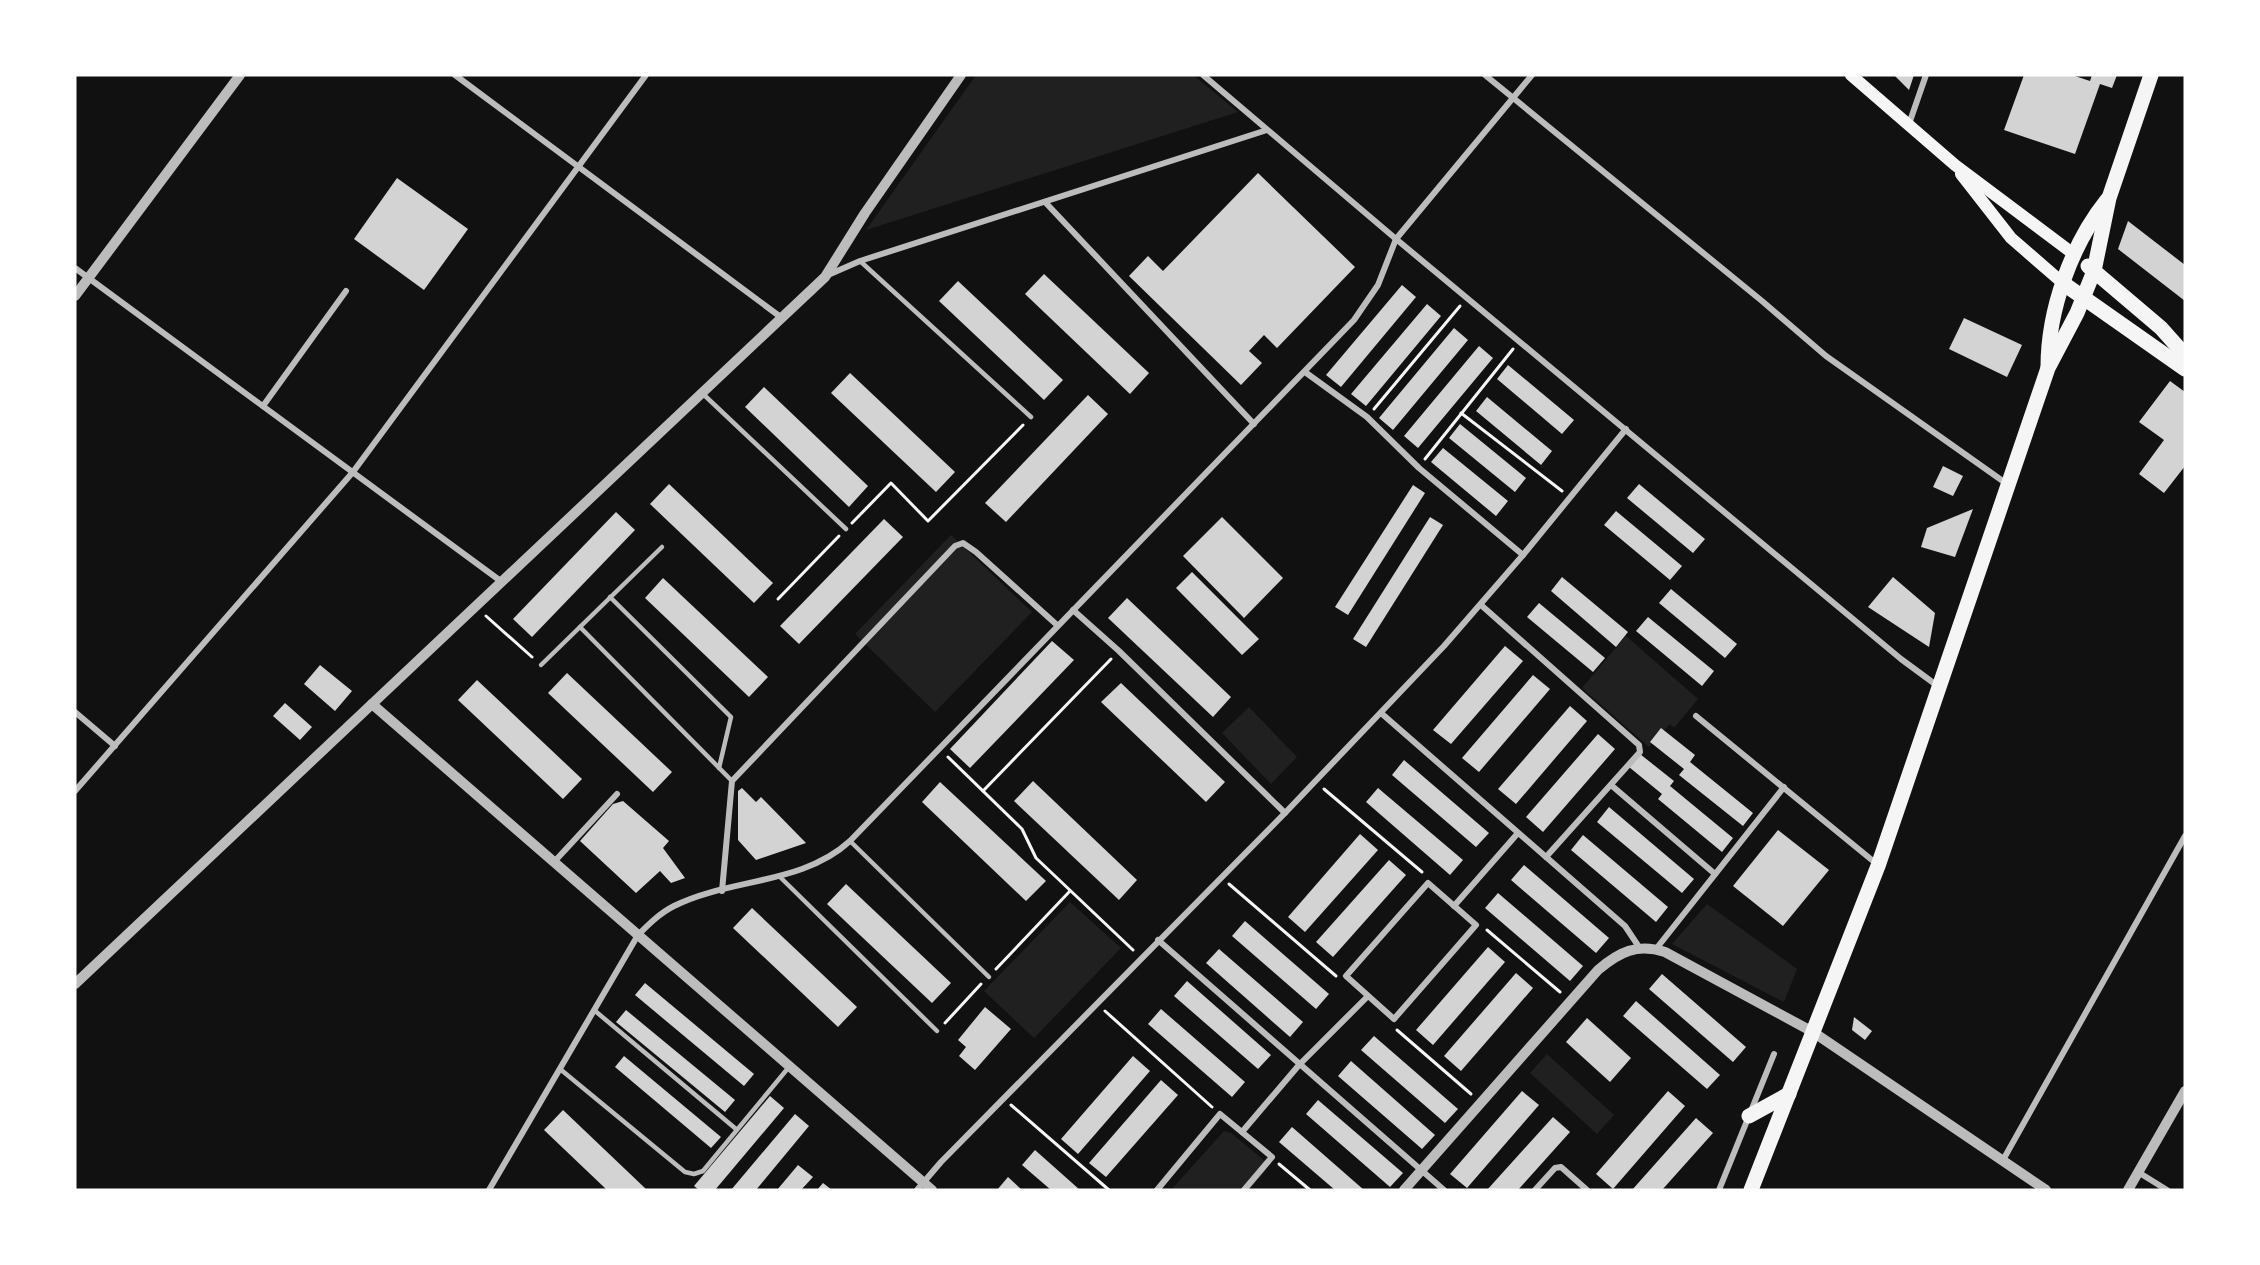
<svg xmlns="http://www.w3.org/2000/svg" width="2260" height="1265" font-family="Georgia,serif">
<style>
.green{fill:#202020}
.building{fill:#d3d3d3}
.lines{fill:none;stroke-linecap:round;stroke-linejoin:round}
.path{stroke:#f5f5f5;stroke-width:3}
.service{stroke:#bcbcbc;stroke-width:4.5}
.minor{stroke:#bcbcbc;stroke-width:6}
.tertiary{stroke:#bcbcbc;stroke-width:10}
.secondary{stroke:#f5f5f5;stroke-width:12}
.primary{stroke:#f5f5f5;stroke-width:15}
</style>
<rect width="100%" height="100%" fill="#111"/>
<!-- green -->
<g class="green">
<path d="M976 75H1193L1238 112 866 230Z"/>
<path d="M951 535 1032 612 935 712 855 634Z"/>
<path d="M1626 636 1698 699 1674 728 1670 724 1649 747 1582 688Z"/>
<path d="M1249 707 1297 757 1271 784 1222 733Z"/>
<path d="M1070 902 1121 948 1034 1038 984 991Z"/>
<path d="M1707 904 1797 969 1784 1002 1672 944Z"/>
<path d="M1547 1054 1614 1115 1597 1134 1530 1073Z"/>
<path d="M1224 1131 1231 1133 1266 1162V1170L1249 1190H1171Z"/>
</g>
<!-- building -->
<g class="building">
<path d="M1894 75H1914L1909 90Z"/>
<path d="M2024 75H2072L2090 81 2092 75H2117L2112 88 2100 84 2075 154 2004 130Z"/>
<path d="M1258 173 1355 267 1277 348 1264 335 1249 351 1262 363 1241 385 1129 276 1148 256 1163 271Z"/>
<path d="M397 178 468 229 424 290 354 239Z"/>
<path d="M2128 221 2185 265V301L2118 249Z"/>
<path d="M1044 274 1149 373 1130 394 1025 294Z"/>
<path d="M958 281 1063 380 1044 400 939 301Z"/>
<path d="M1402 285 1416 297 1341 387 1326 375Z"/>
<path d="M1427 304 1441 316 1366 406 1351 394Z"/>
<path d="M1964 318 2022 345 2007 377 1949 349Z"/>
<path d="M1454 328 1468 340 1393 430 1379 418Z"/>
<path d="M1479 346 1493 358 1418 448 1404 436Z"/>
<path d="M1508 365 1574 420 1562 434 1497 379Z"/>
<path d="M850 373 955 472 936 492 831 393Z"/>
<path d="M2170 381 2185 392V466L2164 493 2139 474 2164 440 2139 422Z"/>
<path d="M764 387 868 486 849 507 745 407Z"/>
<path d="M1088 395 1108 414 1006 522 985 503Z"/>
<path d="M1487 397 1552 451 1541 465 1476 411Z"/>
<path d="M1460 424 1526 478 1515 492 1449 438Z"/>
<path d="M1443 448 1508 501 1496 516 1431 462Z"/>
<path d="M1943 466 1963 476 1953 496 1933 487Z"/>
<path d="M669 484 773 583 754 603 650 504Z"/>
<path d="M1639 484 1705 539 1693 553 1627 498Z"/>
<path d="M1413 485 1425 493 1348 615 1335 607Z"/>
<path d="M1973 509 1955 557 1921 547 1927 528Z"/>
<path d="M1616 511 1682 566 1670 580 1604 525Z"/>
<path d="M616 512 635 530 532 637 513 619Z"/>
<path d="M1222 517 1283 578 1244 618 1183 556Z"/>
<path d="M1430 517 1443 525 1366 647 1353 639Z"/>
<path d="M884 519 903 537 799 644 780 626Z"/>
<path d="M1192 572 1259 639 1242 655 1176 588Z"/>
<path d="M1562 577 1628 632 1616 647 1551 591Z"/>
<path d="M1893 577 1935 613 1929 647 1868 607Z"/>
<path d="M663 578 768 677 749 697 645 598Z"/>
<path d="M1671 589 1737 644 1725 658 1659 603Z"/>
<path d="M1127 598 1231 697 1213 717 1108 618Z"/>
<path d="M1539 603 1605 658 1593 672 1527 617Z"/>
<path d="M1648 617 1714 671 1702 686 1636 631Z"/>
<path d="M1052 641 1074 660 970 768 950 749Z"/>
<path d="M1505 646 1523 661 1451 744 1433 730Z"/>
<path d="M320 665 352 691 335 711 304 684Z"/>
<path d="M567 673 672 772 653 792 548 693Z"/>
<path d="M1533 675 1550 689 1479 772 1462 758Z"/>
<path d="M477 680 582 779 563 799 458 700Z"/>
<path d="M1121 683 1225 782 1206 802 1101 702Z"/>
<path d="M285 703 312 727 300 740 273 716Z"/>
<path d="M1570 706 1587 721 1516 804 1498 789Z"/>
<path d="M1661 728 1695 755 1690 762 1753 813 1743 826 1679 775 1684 769 1650 742Z"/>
<path d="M1598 734 1615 749 1543 832 1526 817Z"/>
<path d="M1640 754 1674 781 1670 786 1733 838 1722 852 1658 799 1662 794 1629 767Z"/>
<path d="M1404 760 1489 833 1476 847 1392 775Z"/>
<path d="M1033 781 1137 880 1119 900 1014 801Z"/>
<path d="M940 782 1046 881 1026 901 922 802Z"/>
<path d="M742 788 756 802 761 797 806 843 756 860 738 840V791Z"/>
<path d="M1378 788 1463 860 1450 875 1366 802Z"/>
<path d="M623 801 669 841 663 848 685 878 671 883 660 871 636 893 580 841 613 804Z"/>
<path d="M1609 807 1694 879 1682 893 1597 822Z"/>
<path d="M1778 830 1829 870 1783 926 1733 886Z"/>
<path d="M1360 834 1378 850 1305 932 1288 917Z"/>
<path d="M1583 835 1668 907 1656 922 1571 850Z"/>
<path d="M1389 860 1406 875 1333 957 1316 942Z"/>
<path d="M1524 865 1609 938 1596 953 1511 880Z"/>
<path d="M846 884 951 983 932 1003 827 904Z"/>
<path d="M1498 893 1583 966 1570 981 1485 908Z"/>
<path d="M752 908 857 1007 838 1027 733 928Z"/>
<path d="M1245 921 1329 994 1316 1009 1232 936Z"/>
<path d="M1488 947 1505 962 1433 1045 1416 1030Z"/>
<path d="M1219 949 1303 1022 1290 1037 1206 963Z"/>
<path d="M1516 973 1533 988 1461 1071 1444 1056Z"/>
<path d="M1662 974 1746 1047 1733 1062 1649 989Z"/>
<path d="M1187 981 1271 1055 1258 1069 1174 996Z"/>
<path d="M645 983 754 1074 744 1086 635 995Z"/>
<path d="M1636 1001 1720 1075 1707 1089 1623 1016Z"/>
<path d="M985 1007 1011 1029 975 1070 959 1056 966 1047 958 1040Z"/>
<path d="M1161 1009 1245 1082 1232 1097 1148 1024Z"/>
<path d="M626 1010 735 1100 725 1112 616 1022Z"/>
<path d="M1854 1017 1872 1031 1865 1040 1852 1030Z"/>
<path d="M1587 1018 1631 1058 1610 1082 1566 1042Z"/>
<path d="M1374 1036 1458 1109 1445 1123 1361 1050Z"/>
<path d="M624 1056 721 1137 711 1148 615 1067Z"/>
<path d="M1133 1056 1150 1071 1078 1154 1061 1139Z"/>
<path d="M1351 1061 1435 1135 1422 1149 1338 1076Z"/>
<path d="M1161 1080 1178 1095 1106 1177 1089 1163Z"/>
<path d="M1522 1091 1539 1105 1467 1188 1450 1174Z"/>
<path d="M1668 1091 1685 1106 1613 1189 1596 1174Z"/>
<path d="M770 1096 784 1108 715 1190H699L694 1186Z"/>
<path d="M1318 1100 1403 1173 1390 1187 1306 1114Z"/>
<path d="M563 1110 647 1190H607L544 1130Z"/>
<path d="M795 1114 809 1126 756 1190H731Z"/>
<path d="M1553 1117 1570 1132 1518 1190H1487Z"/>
<path d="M1696 1118 1713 1133 1662 1190H1632Z"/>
<path d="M1292 1127 1364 1190H1335L1279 1142Z"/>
<path d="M1035 1150 1080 1190H1051L1022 1165Z"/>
<path d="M798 1165 813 1177 801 1190H777Z"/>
<path d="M1008 1177 1022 1190H997Z"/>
<path d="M823 1183 832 1190H817Z"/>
</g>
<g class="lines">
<!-- path -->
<g class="path">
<path d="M1374 409 1460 306"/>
<path d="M1461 413 1562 491"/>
<path d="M1425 459 1513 349"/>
<path d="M852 523 891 483 928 521 1023 425"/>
<path d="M778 599 839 536"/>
<path d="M486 616 532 657"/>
<path d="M948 757 1022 829 1036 858 1133 950"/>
<path d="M1324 789 1422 872"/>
<path d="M983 791 1111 659"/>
<path d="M1229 884 1336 976"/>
<path d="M1487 930 1560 992"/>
<path d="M996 969 1070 891"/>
<path d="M1105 1011 1212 1107"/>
<path d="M945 1023 981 984"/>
<path d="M1397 1030 1471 1094"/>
<path d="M1011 1105 1109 1190"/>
<path d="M1279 1164 1310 1190"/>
</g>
<!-- service -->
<g class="service">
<path d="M860 261 1031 417"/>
<path d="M702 393 846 529"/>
<path d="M610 597 731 717 719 768"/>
<path d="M580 627 732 781"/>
<path d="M541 665 662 547"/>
<path d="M850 841 989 977"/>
<path d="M779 876 937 1031"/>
<path d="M594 1010 736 1129"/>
<path d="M560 1069 685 1172 694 1174 703 1171 789 1067"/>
</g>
<!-- minor -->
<g class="minor">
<path d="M455 75 782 318"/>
<path d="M1203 75 1396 239 1901 659 1939 687"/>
<path d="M1485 75 1762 301 1826 356 2007 484"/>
<path d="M1909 124 1926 75"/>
<path d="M1045 202 1254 424"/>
<path d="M75 268 502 582"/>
<path d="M828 275 860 261 1267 130"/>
<path d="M1305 372 1367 417 1419 468 1523 555"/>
<path d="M263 406 346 291"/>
<path d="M1481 605 1639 745 1640 752 1546 857"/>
<path d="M1073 610 1119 651 1285 813"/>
<path d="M75 712 115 746"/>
<path d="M1381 713 1625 926 1639 947"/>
<path d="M1696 716 1878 865"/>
<path d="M1611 785 1715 874"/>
<path d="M75 791 353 472 646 75"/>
<path d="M554 862 617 794"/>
<path d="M1428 883 1476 925 1394 1019 1346 976Z"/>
<path d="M722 891 732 781 955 546 963 543 976 552 1057 625"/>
<path d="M1454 906 1518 833"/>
<path d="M1158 940 1444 1190"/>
<path d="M1656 949 1784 787"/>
<path d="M1242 1132 1299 1065 1368 996"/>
<path d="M2003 1160 2185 836"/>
<path d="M2138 1172 2167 1190"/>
<path d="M489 1190 638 935C649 924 660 913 674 906 730 878 802 885 850 841L1354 320 1378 285 1396 239 1532 75"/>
<path d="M917 1190 941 1162 1285 813 1444 646 1523 555 1626 429"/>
<path d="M1157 1190 1220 1114 1272 1157 1244 1190"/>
<path d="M1535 1190 1555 1168 1561 1167 1587 1190"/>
<path d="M1719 1190 1774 1054"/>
</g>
<!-- tertiary -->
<g class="tertiary">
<path d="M75 296 240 75"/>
<path d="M372 704 932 1190"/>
<path d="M75 984 825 277 865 213 961 75"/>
<path d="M1404 1190 1598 970C1619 952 1637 943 1665 952L1813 1032 2046 1190"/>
<path d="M2128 1190 2185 1091"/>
</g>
<!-- secondary -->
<g class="secondary">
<path d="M1851 75 1955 165 2075 255"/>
<path d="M1961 174 2011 238 2064 284"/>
</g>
<!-- primary -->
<g class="primary">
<path d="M2088 266 2161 328 2185 355"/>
<path d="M2064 284 2185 369"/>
<path d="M2048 367C2048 310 2071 245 2107 200"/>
<path d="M1749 1116 1789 1094"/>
<path d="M1751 1190 1878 866 2048 368 2077 313 2094 271 2109 198 2151 75"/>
</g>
</g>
<!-- border -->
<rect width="2260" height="1265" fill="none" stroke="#ffffff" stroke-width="153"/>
</svg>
